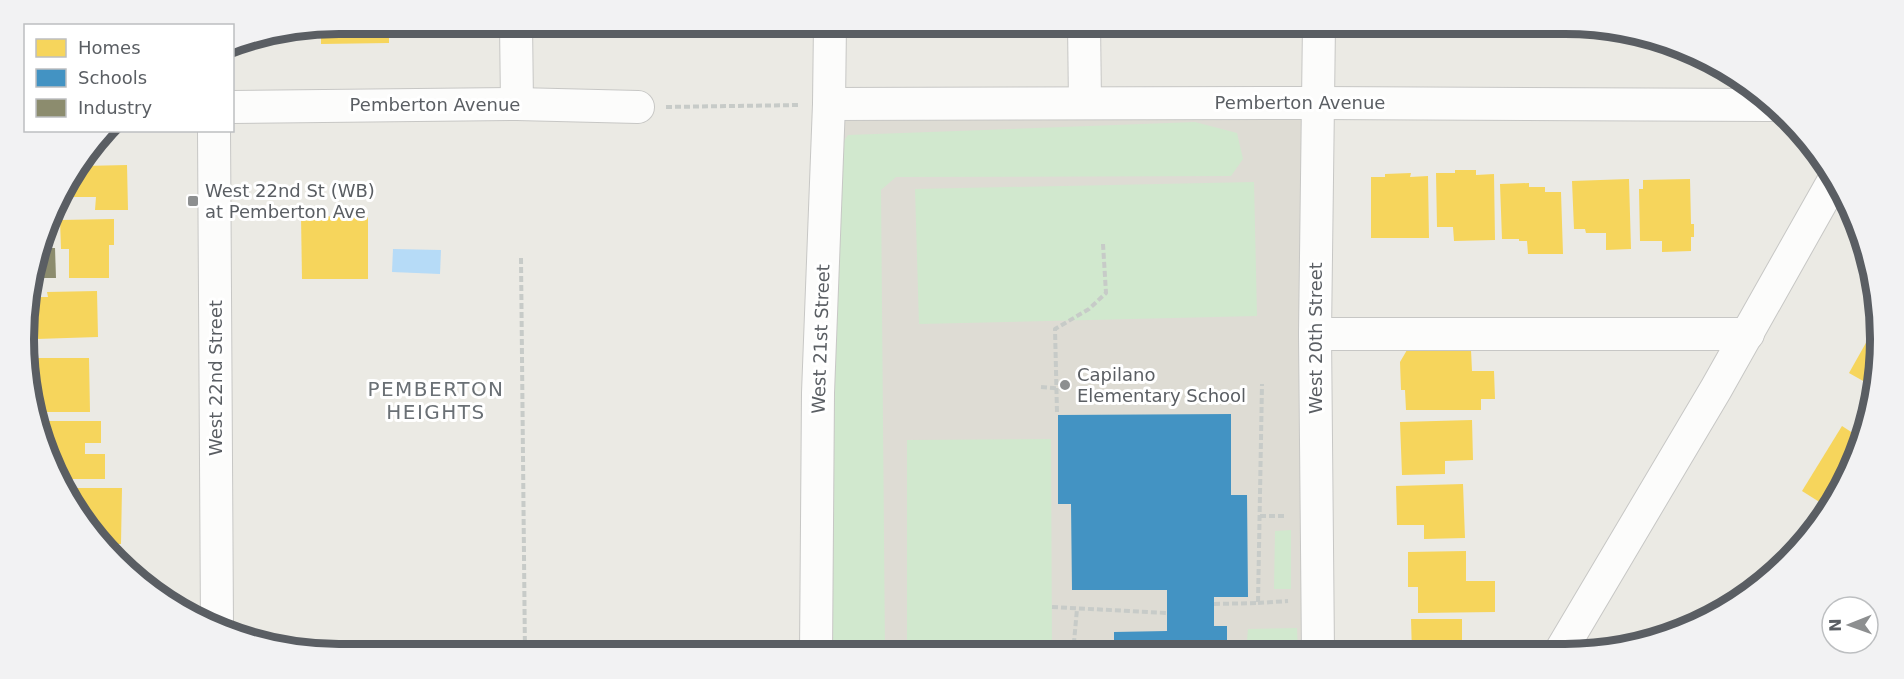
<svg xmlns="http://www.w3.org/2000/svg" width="1904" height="679" font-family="'DejaVu Sans',sans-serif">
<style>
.education{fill:#dedcd4}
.green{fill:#d1e8ce}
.water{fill:#b6dbf7}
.homes{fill:#f6d55c}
.schools{fill:#4393c3}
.industry{fill:#8c8c6e}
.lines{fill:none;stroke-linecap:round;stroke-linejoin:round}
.minor-casing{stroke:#c7c7c5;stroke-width:34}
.path{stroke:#c7cbc8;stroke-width:4;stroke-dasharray:6 3;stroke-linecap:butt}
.minor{stroke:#fcfcfb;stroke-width:32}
.poi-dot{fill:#8d8f90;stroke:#fff;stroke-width:2}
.labels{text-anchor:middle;stroke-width:6;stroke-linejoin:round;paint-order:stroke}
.street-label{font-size:18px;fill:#5a5e63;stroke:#fff}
.poi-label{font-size:18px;fill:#5a5e63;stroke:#fff;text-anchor:start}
.neighbourhood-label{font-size:20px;letter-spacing:1.5px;fill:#6a7075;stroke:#fff}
.rim{fill:none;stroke:#5a5e63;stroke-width:8}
</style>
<rect width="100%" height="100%" fill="#ebeae4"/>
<!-- education -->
<path class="education" d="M1303 115 1309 653 826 654 824 118Z"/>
<!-- green -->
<g class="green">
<path d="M1195 122 1237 133 1243 159 1231 176 896 177 881 190 885 654H832L829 163 848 135Z"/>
<path d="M1254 182 1257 316 919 324 915 189Z"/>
<path d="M1051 439 1052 653 907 654V440Z"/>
<path d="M1291 530V589H1274L1275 531Z"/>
<path d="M1297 628 1298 653H1246L1248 629Z"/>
</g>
<!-- water -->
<path class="water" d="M393 249 441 250 440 274 392 272Z"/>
<!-- homes -->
<g class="homes">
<path d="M340 24 389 25V43L321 44V28Z"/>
<path d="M127 165 128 210H95L96 197H67V210H54L57 200 83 166Z"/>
<path d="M1455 170H1476V175L1494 174 1495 240 1454 241 1453 227H1437L1436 173H1455Z"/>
<path d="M1411 173 1410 177 1428 176 1429 238H1371V177H1385V174Z"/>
<path d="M1629 179 1631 249 1606 250V233H1586L1585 229H1574L1572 181Z"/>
<path d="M1690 179 1691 224H1694V237H1691V251L1662 252V241H1640L1639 189H1643V180Z"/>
<path d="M1529 183V187H1545V192H1561L1563 254H1528L1527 241H1519V239H1502L1500 184Z"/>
<path d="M301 216 368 217V279H302Z"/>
<path d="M114 219V245H109V278H69V249H61L60 220Z"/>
<path d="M97 291 98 337 36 339 35 297H48L47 292Z"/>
<path d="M1876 325 1875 328 1872 386 1849 373Z"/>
<path d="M1407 350H1471L1472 371H1494L1495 399H1481V410H1406L1405 390H1401L1400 362Z"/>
<path d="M31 358H89L90 412H42L41 388H33Z"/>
<path d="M1472 420 1473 460 1445 461V474L1402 475 1400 422Z"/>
<path d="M41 421H101V443H85V454H105V479H61L41 435Z"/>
<path d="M1842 426 1862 439 1838 498 1829 508 1802 491Z"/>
<path d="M1463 484 1465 538 1424 539V525H1397L1396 486Z"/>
<path d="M65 488H122L121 544H108V546L77 515Z"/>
<path d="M1466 551V581H1495V612L1418 613V587H1408V552Z"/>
<path d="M1411 619H1462V645L1467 644V653H1412Z"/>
</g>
<!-- schools -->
<path class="schools" d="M1231 414V495H1247L1248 597H1214V626H1227V653H1097V650H1114V632L1167 631V590H1072L1071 504H1058V415Z"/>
<!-- industry -->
<path class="industry" d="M42 248H55L56 278H33Z"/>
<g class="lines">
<defs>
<g id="minor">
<path d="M516 24 517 104"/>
<path d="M1084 24 1085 103"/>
<path d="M829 104 1318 103 1770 105"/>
<path d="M232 107 517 104 638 107"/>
<path d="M214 130 217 626"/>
<path d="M1315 334H1748"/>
<path d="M1560 652 1716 389 1835 178"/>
<path d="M1318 653 1315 334 1319 24"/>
<path d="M816 654 818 393 829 104 830 24"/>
</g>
</defs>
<!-- minor casing -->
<use href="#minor" class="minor-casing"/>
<!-- path -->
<g class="path">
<path d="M666 107 799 105"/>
<path d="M521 258 525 655"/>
<path d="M1041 387 1067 389"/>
<path d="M1057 412 1055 329 1089 309 1106 293 1103 244"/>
<path d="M1260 516H1286"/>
<path d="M1258 603 1288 601"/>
<path d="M1214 604 1258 603 1262 384"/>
<path d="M1052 607 1167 613"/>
<path d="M1073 653 1077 609"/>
</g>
<!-- minor -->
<use href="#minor" class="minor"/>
</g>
<!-- markers -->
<g class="poi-dot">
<rect x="187" y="195" width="12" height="12" rx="3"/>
<circle cx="1065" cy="385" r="6"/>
</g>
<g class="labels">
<!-- street labels -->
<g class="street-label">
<text x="1300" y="109">Pemberton Avenue</text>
<text x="435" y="111">Pemberton Avenue</text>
<text transform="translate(1316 338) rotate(-90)" y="6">West 20th Street</text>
<text transform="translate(821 339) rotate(-88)" y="6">West 21st Street</text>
<text transform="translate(216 378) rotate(-90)" y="6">West 22nd Street</text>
</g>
<!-- poi labels -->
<g class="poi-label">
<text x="205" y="197">West 22nd St (WB)<tspan x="205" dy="21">at Pemberton Ave</tspan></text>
<text x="1077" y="381">Capilano<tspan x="1077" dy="21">Elementary School</tspan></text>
</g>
<!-- neighbourhood labels -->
<g class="neighbourhood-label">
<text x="436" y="396">PEMBERTON<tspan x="436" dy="23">HEIGHTS</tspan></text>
</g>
</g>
<!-- crop -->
<path d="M0 0H1904V679H0ZM339 34H1565A305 305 0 0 1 1870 339V339A305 305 0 0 1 1565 644H339A305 305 0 0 1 34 339V339A305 305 0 0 1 339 34Z" fill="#f2f2f3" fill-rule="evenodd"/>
<path class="rim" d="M339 34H1565A305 305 0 0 1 1870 339V339A305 305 0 0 1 1565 644H339A305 305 0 0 1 34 339V339A305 305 0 0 1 339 34Z"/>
<!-- legend -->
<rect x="24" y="24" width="210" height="108" fill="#ffffff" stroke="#bdbfc1" stroke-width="1.5"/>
<rect x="36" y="39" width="30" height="18" fill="#f6d55c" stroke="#bdbfc1" stroke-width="1.5"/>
<text x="78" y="54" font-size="18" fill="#5a5e63">Homes</text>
<rect x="36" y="69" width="30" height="18" fill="#4393c3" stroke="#bdbfc1" stroke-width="1.5"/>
<text x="78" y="84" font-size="18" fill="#5a5e63">Schools</text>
<rect x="36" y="99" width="30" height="18" fill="#8c8c6e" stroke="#bdbfc1" stroke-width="1.5"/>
<text x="78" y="114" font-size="18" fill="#5a5e63">Industry</text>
<!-- north arrow -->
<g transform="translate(1850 625) rotate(269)"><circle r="28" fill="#ffffff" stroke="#bdbfc1" stroke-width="1.5"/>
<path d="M0-4.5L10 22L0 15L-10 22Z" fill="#8d8f90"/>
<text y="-9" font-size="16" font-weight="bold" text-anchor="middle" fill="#5a5e63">N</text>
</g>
</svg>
